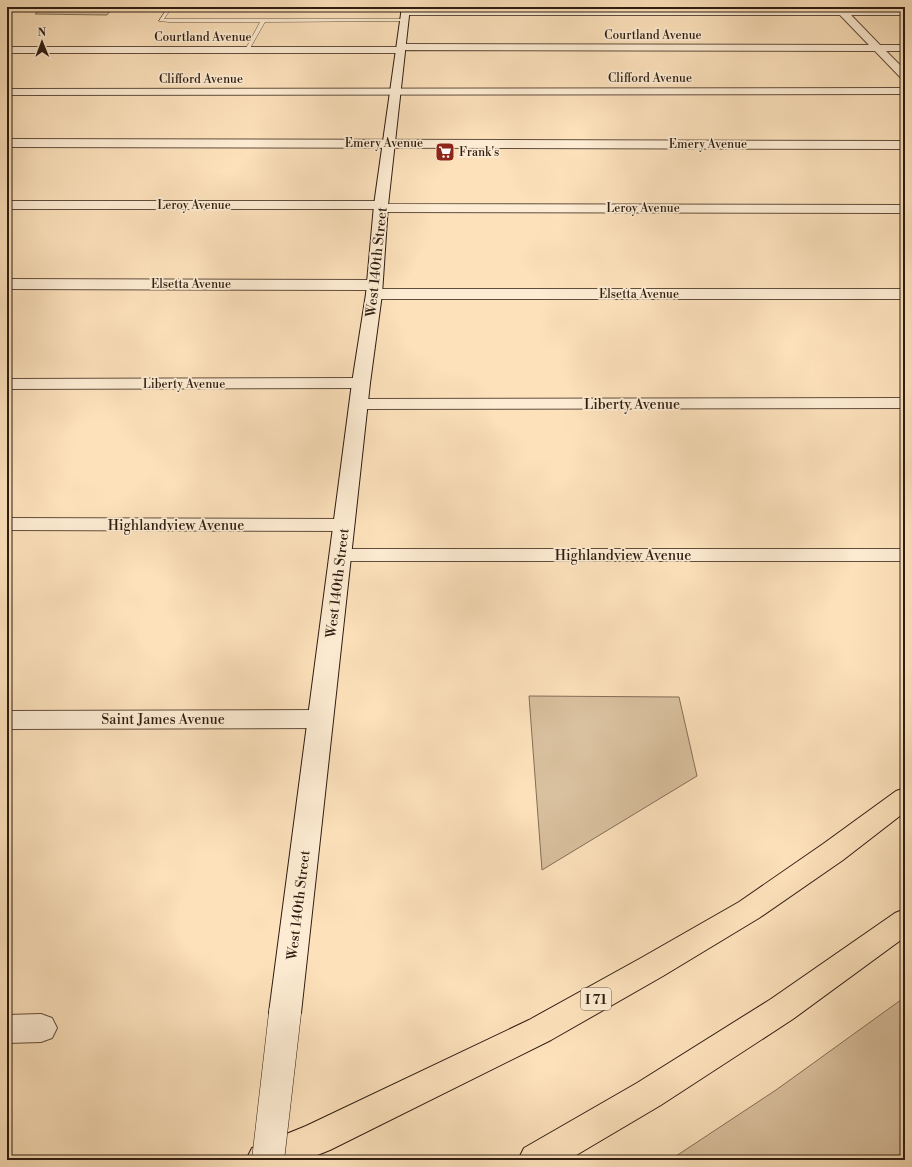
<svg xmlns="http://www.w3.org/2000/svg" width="912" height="1167" font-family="'Libre Bodoni',serif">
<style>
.green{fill:#d9c09e;stroke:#846e58}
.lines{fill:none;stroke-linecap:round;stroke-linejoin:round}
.lane-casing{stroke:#624d3c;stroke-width:1}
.street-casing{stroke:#624d3c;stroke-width:2}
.secondary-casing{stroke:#2e1c11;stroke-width:2}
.highway-casing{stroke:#2e1c11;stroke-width:2}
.lane{fill:#fdecd3;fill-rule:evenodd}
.street{fill:#fdecd3;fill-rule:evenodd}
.secondary{fill:#fdecd3;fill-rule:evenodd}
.highway{fill:#fce1bb;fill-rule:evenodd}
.secondary-bridge-casing{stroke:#2e1c11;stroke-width:33;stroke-linecap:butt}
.secondary-bridge{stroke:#fdecd3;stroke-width:32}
.labels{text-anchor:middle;stroke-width:3.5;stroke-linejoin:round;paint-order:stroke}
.far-street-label{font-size:12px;fill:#2e1c11;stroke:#fdecd3}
.far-poi-label{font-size:12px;fill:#2e1c11;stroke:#fdecd3;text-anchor:start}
.shield{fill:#fdecd3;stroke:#6c5a4b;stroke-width:1}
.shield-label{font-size:13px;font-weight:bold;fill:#2e1c11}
.street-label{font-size:14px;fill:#2e1c11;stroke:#fdecd3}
</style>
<rect width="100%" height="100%" fill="#fce1bb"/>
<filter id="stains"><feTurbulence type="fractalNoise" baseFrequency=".005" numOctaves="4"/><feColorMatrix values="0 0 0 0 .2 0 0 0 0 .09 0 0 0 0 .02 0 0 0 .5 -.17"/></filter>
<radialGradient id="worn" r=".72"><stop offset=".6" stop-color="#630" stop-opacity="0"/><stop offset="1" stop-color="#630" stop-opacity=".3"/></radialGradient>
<!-- green -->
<g class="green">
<path d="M43 7H113L107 15 35 14Z"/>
<path d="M529 696 679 697 697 776 542 870Z"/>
<path d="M905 997V1160H670L776 1090Z"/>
</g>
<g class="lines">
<defs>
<path id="lane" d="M168 7H172L164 19H405L407 20 405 21 265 22 249 50 247 51 245 50 260 22H169L159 21Z"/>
<g id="street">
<path d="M834 7H843L845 9H905V15H851L880 45H905V51H886L905 70V79L901 78 875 51 405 50 400 53H7V47H397L402 44 869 45 840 15H406L401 12 406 9H835Z"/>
<path d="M905 88V94L7 95V89Z"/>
<path d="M7 139 905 141V149L7 147Z"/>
<path d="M7 201H381L387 204 905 205V213L381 212 375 209H7Z"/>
<path d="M7 279 374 280 379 282 382 285 379 288 375 289H905V299H374L369 297 366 294 369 291 373 290 7 289Z"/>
<path d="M361 378 367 379 370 383 367 387 361 388 7 389V379Z"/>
<path d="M905 398V408L359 409 353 408 350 404 353 400 359 399Z"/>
<path d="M7 518 344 519 351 521 354 525 351 529 344 531 7 530Z"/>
<path d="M341 549H905V561H341L333 560 330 555 333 550Z"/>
<path d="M320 710 329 713 333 719 329 725 320 728 7 729V711Z"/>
<path d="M41 1014 52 1018 57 1028 52 1038 41 1042 7 1043V1015Z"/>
</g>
<path id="secondary" d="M402 7H410L388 205 382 294 370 383 301 1013 296 1023 285 1027 274 1023 269 1013 352 383 366 294 374 205Z"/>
<g id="highway">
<path d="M905 788V812L843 860 759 918 663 976 551 1040 330 1150 305 1160H246L252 1148 306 1126 529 1020 641 958 739 902 823 844 896 791Z"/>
<path d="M905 909V937L793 1019 661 1105 568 1160H518L524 1148 637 1083 771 999 895 913Z"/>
</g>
</defs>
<!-- lane casing -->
<use href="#lane" class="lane-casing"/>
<!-- street casing -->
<use href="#street" class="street-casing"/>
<!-- secondary casing -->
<use href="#secondary" class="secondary-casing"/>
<!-- highway casing -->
<use href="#highway" class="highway-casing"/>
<!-- lane -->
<use href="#lane" class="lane"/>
<!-- street -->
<use href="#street" class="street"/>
<!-- secondary -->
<use href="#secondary" class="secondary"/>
<!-- highway -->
<use href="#highway" class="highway"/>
<defs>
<path id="secondary-bridge" d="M268 1160 285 1013"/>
</defs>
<!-- secondary-bridge casing -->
<use href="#secondary-bridge" class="secondary-bridge-casing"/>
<!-- secondary-bridge -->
<use href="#secondary-bridge" class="secondary-bridge"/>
</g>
<!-- icons -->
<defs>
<symbol id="supermarket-square" viewBox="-11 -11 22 22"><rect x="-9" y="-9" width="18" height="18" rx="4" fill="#8f2418" stroke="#fdecd3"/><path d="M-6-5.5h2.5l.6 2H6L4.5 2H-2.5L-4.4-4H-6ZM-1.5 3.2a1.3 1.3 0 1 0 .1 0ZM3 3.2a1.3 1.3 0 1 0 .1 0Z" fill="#fff"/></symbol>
</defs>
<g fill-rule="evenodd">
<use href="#supermarket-square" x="434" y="141" width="22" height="22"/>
</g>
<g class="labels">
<!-- far-street labels -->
<g class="far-street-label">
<text x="653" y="39">Courtland Avenue</text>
<text x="203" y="41">Courtland Avenue</text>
<text x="650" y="82">Clifford Avenue</text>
<text x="201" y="83">Clifford Avenue</text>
<text x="384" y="147">Emery Avenue</text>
<text x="708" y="148">Emery Avenue</text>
<text x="194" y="209">Leroy Avenue</text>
<text x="643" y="212">Leroy Avenue</text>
<text x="191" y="288">Elsetta Avenue</text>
<text x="639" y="298">Elsetta Avenue</text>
<text x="184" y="388">Liberty Avenue</text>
</g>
<!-- far-poi labels -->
<g class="far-poi-label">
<text x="459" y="156">Frank's</text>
</g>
<!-- shield labels -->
<rect class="shield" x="581" y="988" width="30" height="22" rx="3"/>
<g class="shield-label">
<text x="596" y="1004">I 71</text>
</g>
<!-- street labels -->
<g class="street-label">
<text transform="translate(376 262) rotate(-84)" y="5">West 140th Street</text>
<text x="632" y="409">Liberty Avenue</text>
<text x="176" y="530">Highlandview Avenue</text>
<text x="623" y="560">Highlandview Avenue</text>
<text transform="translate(337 583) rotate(-83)" y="5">West 140th Street</text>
<text x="163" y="724">Saint James Avenue</text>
<text transform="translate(298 905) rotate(-83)" y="5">West 140th Street</text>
</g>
</g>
<!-- margin -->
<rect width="912" height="1167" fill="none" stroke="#fce1bb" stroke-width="24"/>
<rect x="8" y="8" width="896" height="1151" fill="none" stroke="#2e1c11" stroke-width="2"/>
<rect x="12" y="12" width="888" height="1143" fill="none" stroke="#2e1c11"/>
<!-- north arrow -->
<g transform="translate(42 42) rotate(359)" stroke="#fdecd3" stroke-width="3" paint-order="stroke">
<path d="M0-3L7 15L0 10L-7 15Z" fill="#2e1c11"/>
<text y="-6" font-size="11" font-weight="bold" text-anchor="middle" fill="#2e1c11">N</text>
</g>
<rect width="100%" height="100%" filter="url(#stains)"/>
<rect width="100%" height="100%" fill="url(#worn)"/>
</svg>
